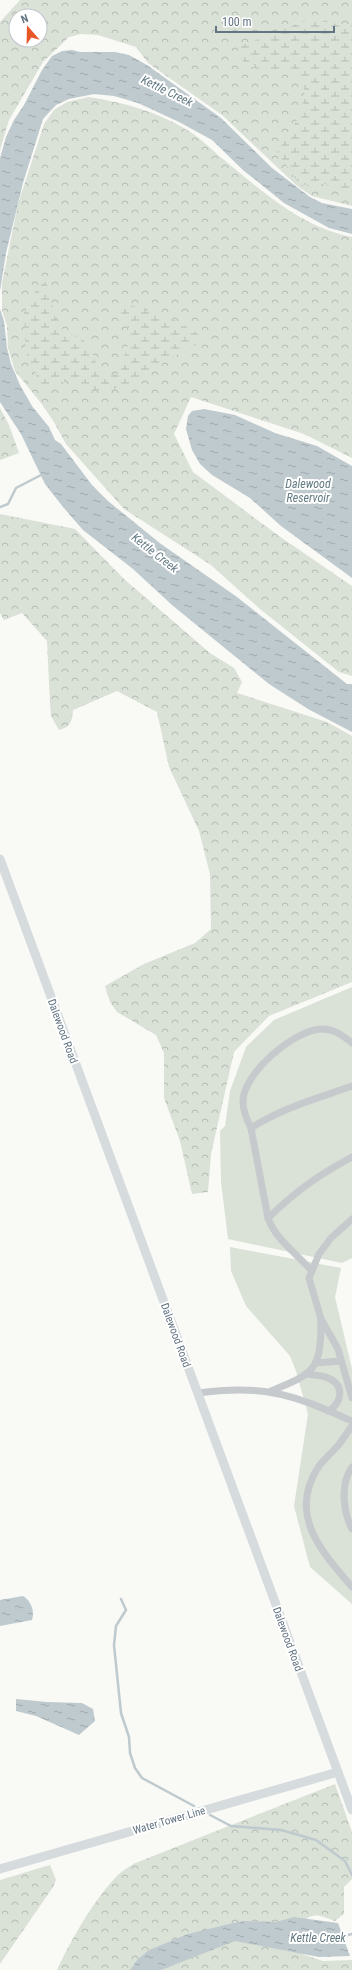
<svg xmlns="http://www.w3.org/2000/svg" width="352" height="1970" font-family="'Roboto Condensed',sans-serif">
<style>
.forest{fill:url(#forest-crowns);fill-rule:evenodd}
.wetland{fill:url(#wetland-marsh)}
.park{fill:#dae1d7}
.water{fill:url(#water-ripples)}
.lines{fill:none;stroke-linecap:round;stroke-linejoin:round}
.stream{stroke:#bfcace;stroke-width:2.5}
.street{stroke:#c6cacd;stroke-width:7}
.secondary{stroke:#d6dbde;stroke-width:9}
.labels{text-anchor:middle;stroke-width:4;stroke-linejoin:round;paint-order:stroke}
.street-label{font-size:11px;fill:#637482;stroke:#fff}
.water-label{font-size:12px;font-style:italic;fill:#637a83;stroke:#fff}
</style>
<defs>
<pattern id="forest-crowns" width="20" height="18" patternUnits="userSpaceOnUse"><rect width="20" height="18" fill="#dae1d7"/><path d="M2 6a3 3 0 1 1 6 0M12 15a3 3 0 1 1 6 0" fill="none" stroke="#b4bbb4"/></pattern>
<pattern id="wetland-marsh" width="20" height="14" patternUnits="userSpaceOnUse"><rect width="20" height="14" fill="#dae1d7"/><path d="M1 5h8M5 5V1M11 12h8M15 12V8" fill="none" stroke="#b4bbb4"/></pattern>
<pattern id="water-ripples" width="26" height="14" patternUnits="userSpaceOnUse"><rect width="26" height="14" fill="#bfcace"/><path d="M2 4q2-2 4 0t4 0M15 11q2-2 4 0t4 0" fill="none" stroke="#9fa9ad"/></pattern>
</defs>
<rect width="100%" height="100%" fill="#f9f9f6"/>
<!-- forest -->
<g class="forest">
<path d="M20 0H352V206L312 196 296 185 222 115 148 63 136 47 98 35 81 34 69 37 43 62 9 120 0 150V22ZM16 16H40V40H16Z"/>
<path d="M89 97C125 103 156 111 187 130 198 136 208 146 218 155 259 188 299 227 352 237V458L304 434 191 397 174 434 193 472 279 536 352 586V676L339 672 260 609 211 565 124 509 66 444 54 422 41 403 15 371 8 348 7 326 2 310V283L18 204 44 124 54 110 67 102Z"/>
<path d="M0 408 9 425 19 453 0 460Z"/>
<path d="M0 514 75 529 124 579 210 653 234 668 242 682 237 693 327 722 352 736V982L269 1016 234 1052 211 1154 208 1192 192 1194 180 1141 164 1098V1053L156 1035 117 1012 110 1002 105 986 144 964 195 943 211 929 210 874 199 831 169 767 157 712 117 691 73 710C72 721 71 727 59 730L51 716 50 703 47 641 22 613 4 620 0 613Z"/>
<path d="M335 1784 352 1832V1879L344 1887V1914L335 1921C320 1916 314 1911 301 1923L302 1954 323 1961 352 1960V1970H57C71 1940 93 1901 116 1877 120 1872 128 1868 133 1864Z"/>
<path d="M50 1865 56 1880 53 1887 0 1964V1880Z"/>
</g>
<!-- wetland -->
<g class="wetland">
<path d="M307 20 330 22 343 26 352 25V192H345L325 184 300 185 277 152C291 131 307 110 304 84L286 70 263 71 244 64 238 50 243 45Z"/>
<path d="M46 282C52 294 52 320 62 329 69 335 81 336 86 343 96 355 93 367 108 376L118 374 131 336 120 310 130 305 171 318 200 335V340L195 346 157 364 147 374 123 386 105 392 90 389 81 380 71 379 48 388 39 382 26 353 24 313 39 284Z"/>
</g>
<!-- park -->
<g class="park">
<path d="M352 987V1258L342 1263 228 1239 221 1182 220 1131 225 1126 230 1091 246 1047 274 1020Z"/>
<path d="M230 1247 341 1268 335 1297 352 1369V1604L310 1567 294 1506 308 1414 296 1371 290 1356 246 1306 231 1271Z"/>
</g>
<!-- water -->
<g class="water">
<path d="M72 50 80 52H115L129 55 147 65 221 118 272 168 310 197 322 203 352 209V234L329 228 284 203 243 170 212 140 179 122 138 103 114 96 94 94 69 99 56 105 43 119 23 183 6 253 0 291V309L4 321 7 348 11 364 20 385 32 406 49 427 55 440 61 444 92 485 108 501 161 544 237 597 347 684H352V732L308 709 269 684 172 605 133 569 83 530 63 507 45 484 21 434 0 402V158L6 137 14 120 24 105 42 70 52 56 62 51Z"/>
<path d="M204 409 235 415 275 433 317 446 352 466V578L281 526 250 498 212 475 200 464 192 450 186 429 188 416 192 411Z"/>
<path d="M23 1596C31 1601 35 1611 32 1620L0 1626V1600Z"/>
<path d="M16 1699 47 1702 82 1703 93 1709 95 1721 79 1735 36 1716 16 1711Z"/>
<path d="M294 1917 338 1923 350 1956 319 1957 235 1941 161 1970H130L138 1959 149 1950 188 1934 229 1924 244 1921 276 1922Z"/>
</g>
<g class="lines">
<!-- stream -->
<g class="stream">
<path d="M0 507 8 504 16 488 41 475"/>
<path d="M121 1599 126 1610 116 1626 114 1645 121 1713 129 1737 130 1753 135 1768 142 1778 194 1806"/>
<path d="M210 1815 231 1826 281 1830 316 1840 345 1861 352 1875"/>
<path d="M340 1937 352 1934"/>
</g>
<!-- street -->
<g class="street">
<path d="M352 1043C342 1035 334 1029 322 1029 295 1029 242 1074 243 1102 243 1111 247 1120 251 1128L268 1218C295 1192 318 1175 352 1157"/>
<path d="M251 1128C282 1108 318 1098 352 1086"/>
<path d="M268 1218C276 1240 296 1253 311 1270"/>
<path d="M352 1219 331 1238 319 1254 309 1278 321 1319 338 1349 352 1398"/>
<path d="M316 1363 341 1361"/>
<path d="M271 1391C316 1373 321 1369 321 1319"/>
<path d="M198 1393C248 1386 282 1390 329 1411 342 1402 345 1385 328 1378 322 1375 313 1375 306 1374"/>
<path d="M329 1411 352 1421"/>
<path d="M352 1426C348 1431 344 1438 340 1443 334 1451 325 1458 319 1466 287 1514 321 1551 352 1587"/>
<path d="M352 1467C340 1484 343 1511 352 1529"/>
</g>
<!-- secondary -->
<g class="secondary">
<path d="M0 859 352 1810"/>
<path d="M0 1869 338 1772"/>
</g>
</g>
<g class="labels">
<!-- street labels -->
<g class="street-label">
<text transform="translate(63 1031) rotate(70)" y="4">Dalewood Road</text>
<text transform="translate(176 1335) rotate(70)" y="4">Dalewood Road</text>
<text transform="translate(288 1639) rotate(70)" y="4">Dalewood Road</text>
<text transform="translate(169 1820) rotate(-16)" y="4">Water Tower Line</text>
</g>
<!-- water labels -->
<g class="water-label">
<text transform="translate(167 91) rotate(26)" y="4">Kettle Creek</text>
<text x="308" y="488">Dalewood<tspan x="308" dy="14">Reservoir</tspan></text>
<text transform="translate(155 553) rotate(38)" y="4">Kettle Creek</text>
<text x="318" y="1942">Kettle Creek</text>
</g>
</g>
<!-- north arrow -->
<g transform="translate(28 28) rotate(340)"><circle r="19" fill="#ffffff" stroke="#c1c7cd"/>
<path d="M0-3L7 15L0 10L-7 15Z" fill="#e85526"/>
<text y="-6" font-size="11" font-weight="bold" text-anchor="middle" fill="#637482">N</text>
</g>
<!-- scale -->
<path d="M216 26v6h118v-6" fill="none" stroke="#637482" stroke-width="2"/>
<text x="222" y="26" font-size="12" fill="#637482" stroke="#ffffff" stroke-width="3" paint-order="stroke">100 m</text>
</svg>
